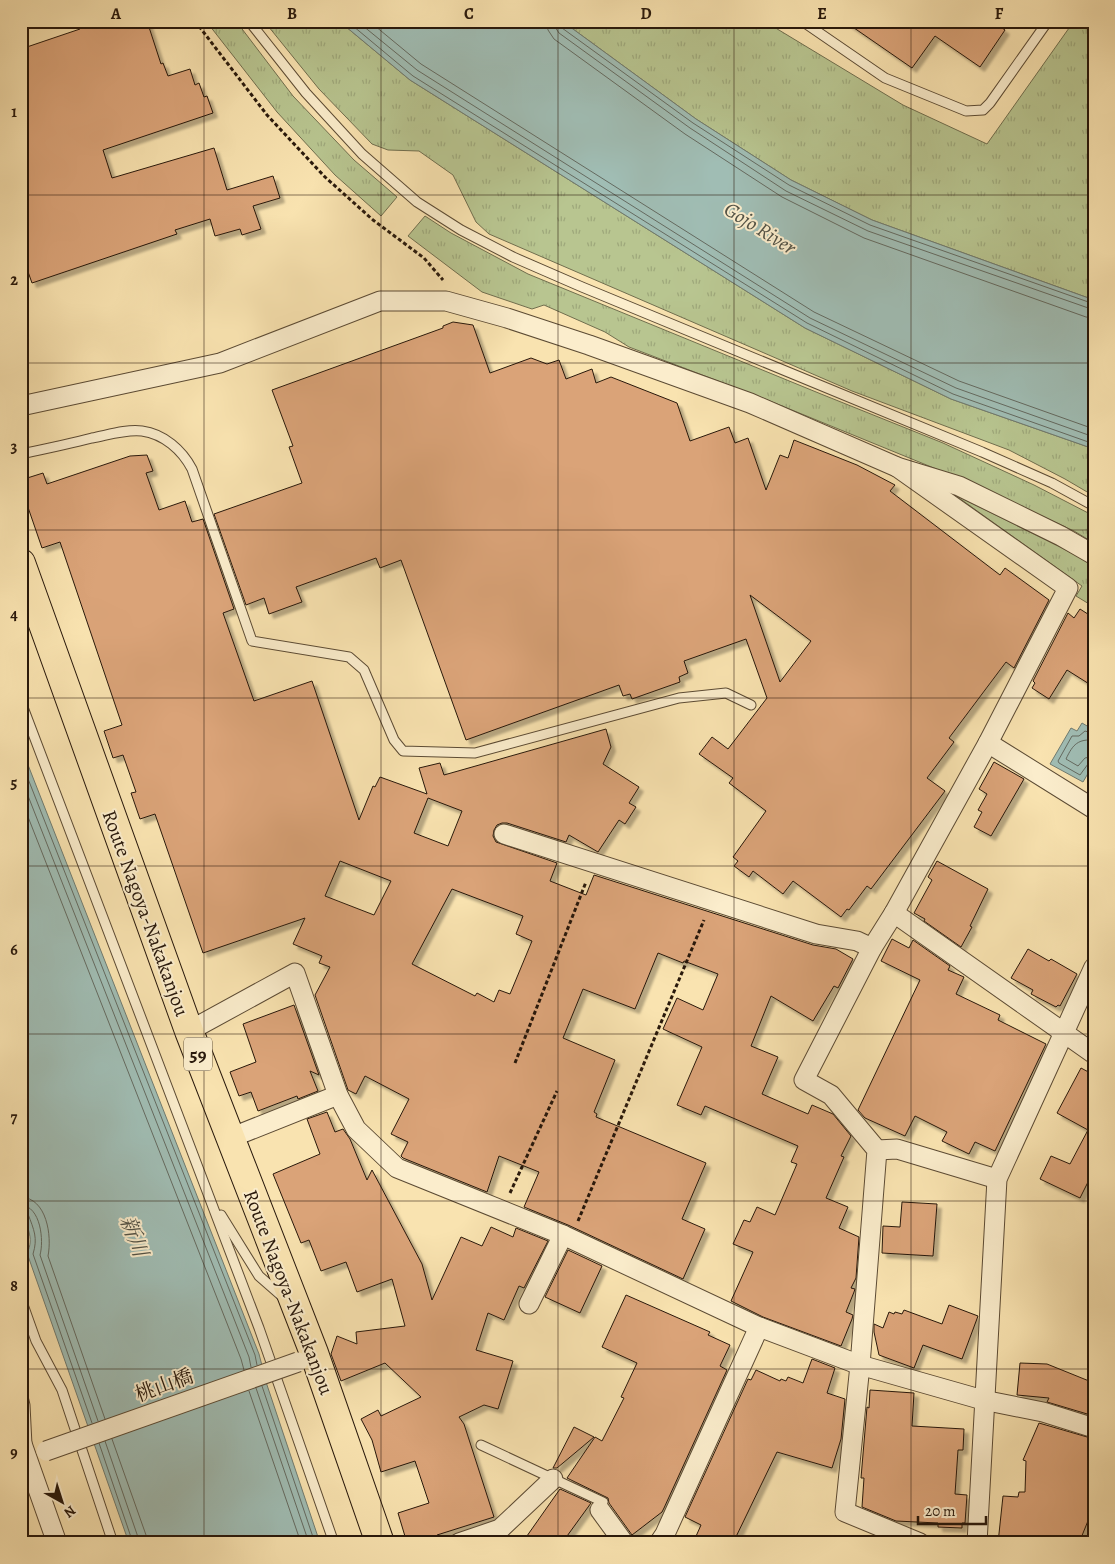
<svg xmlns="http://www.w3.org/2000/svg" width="1115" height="1564" font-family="Alegreya,'Noto Serif JP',serif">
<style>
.grass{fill:url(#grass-tufts);stroke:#706e4e}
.water{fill:#a0bdb4;stroke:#707b70}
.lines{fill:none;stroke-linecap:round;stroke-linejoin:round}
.shore{stroke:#646a60;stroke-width:1}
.building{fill:#daa378;stroke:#28180b;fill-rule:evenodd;filter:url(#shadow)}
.lane-casing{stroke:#5c4b34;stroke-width:11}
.street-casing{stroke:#5c4b34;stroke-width:21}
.primary-casing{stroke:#28180b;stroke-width:30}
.path{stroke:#28180b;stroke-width:3;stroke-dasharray:4 2.5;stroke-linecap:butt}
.lane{stroke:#fbedcc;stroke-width:9}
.street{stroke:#fbedcc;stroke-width:19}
.primary{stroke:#f9e3b0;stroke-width:28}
.street-bridge-casing{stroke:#5c4b34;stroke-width:21;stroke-linecap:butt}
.street-bridge{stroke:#fbedcc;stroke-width:19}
.grid{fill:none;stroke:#28180b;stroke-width:1;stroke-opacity:0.55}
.labels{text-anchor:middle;stroke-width:4;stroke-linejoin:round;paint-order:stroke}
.shield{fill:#fbedcc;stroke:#675845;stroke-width:1}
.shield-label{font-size:19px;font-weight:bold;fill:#28180b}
.street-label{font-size:20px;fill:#28180b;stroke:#fbedcc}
.water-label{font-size:21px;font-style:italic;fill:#525246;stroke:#fbedcc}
.neatline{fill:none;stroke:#28180b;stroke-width:2}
.grid-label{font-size:16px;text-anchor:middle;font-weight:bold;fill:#28180b}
</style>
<defs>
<pattern id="grass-tufts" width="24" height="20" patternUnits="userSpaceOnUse" patternTransform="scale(1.25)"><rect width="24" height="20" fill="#b8c590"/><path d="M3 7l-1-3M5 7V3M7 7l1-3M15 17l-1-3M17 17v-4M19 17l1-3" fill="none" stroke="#9ea87b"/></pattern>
<filter id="shadow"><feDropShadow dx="4.5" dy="4.5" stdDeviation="1" flood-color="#0004"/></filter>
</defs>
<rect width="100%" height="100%" fill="#f9e3b0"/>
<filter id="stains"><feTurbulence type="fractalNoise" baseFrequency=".004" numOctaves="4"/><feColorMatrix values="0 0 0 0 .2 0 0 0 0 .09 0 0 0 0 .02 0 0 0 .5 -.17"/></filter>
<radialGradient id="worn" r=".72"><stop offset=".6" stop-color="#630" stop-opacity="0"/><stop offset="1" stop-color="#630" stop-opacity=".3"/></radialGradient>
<!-- grass -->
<g class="grass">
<path d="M206 21H236L293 96 354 160 397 197 381 216 335 175 277 112Z"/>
<path d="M264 21H339L410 80 805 328 951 399 1094 449V496L1065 479 1009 450 852 391 489 234 476 222 453 175 419 151 388 150 372 144 319 89Z"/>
<path d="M562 21H764L903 105 987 144 1074 21H1094V300L872 220 791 180 696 119Z"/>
<path d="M425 216 451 233 528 274 821 394 943 443 1034 485 1094 516V543L1074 531 973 484 765 399 629 347 605 332 544 305 532 309 482 292 408 236Z"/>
<path d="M952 493 1076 555 1094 566V607L1076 596 1082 586Z"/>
</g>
<!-- water -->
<g class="water">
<path d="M339 21H562L696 119 791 180 872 220 1094 300V449L951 399 805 328 410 80Z"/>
<path d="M1082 723 1094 730V763L1083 782 1050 764 1071 728 1077 731Z"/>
<path d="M21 747 259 1354 267 1385 320 1543H129L27 1253C35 1238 26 1225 21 1210Z"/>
</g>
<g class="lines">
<!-- shore -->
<g class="shore">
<path d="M347 21 413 76 807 323 953 394 1094 444"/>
<path d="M357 21 417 70 810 318 956 388 1094 437"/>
<path d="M369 21 421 64 814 312 959 381 1094 429"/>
<path d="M546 21 548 30 554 39 685 134 782 197 864 238 1086 317 1094 318"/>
<path d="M554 21 555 27 559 33 690 128 786 191 868 231 1094 310"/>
<path d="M560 21 562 28 693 123 789 185 870 225 1094 304"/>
<path d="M1094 734 1085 731 1079 736H1072L1058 761 1059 763 1080 775 1088 764 1094 762"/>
<path d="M1094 740C1078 739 1073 744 1066 759L1078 766 1085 758 1094 756"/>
<path d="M21 761 255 1355 257 1365"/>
<path d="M21 778 249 1357 251 1367"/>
<path d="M21 799 241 1359 244 1370"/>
<path d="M21 1197C47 1198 52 1236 48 1256L105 1419"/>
<path d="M21 1205C41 1206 44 1241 40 1255L98 1421"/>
<path d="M21 1211 28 1214C34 1230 38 1238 33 1254L92 1423"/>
<path d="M262 1386 315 1543"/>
<path d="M256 1388 309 1543"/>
<path d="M249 1391 301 1543"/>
<path d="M112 1439 146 1535 147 1543"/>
<path d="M105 1441 140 1543"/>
<path d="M99 1443 133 1543"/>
</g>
</g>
<!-- building -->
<g class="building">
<path d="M78 21H147L161 64 163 63 168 76 190 69 195 85 199 83 204 97 207 96 213 113 103 150 112 178 214 148 227 190 273 176 280 198 253 206 261 229 242 235 240 229 215 236 210 219 175 230 177 234 32 283 21 252V49L80 29Z"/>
<path d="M844 21H992L1005 30 980 67 935 36 912 68Z"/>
<path d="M453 322 473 325 490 373 531 358 547 364 559 360 566 379 592 369 596 383 611 377 677 403 690 441 729 427 735 443 748 438 766 490 780 455 788 458 794 440 857 465 895 485 890 491 1000 575 1005 568 1049 600 1014 668 1006 662 949 738 954 742 927 778 945 791 871 889 867 886 849 910 847 909 841 917 793 881 783 894 753 871 749 877 734 866 738 861 733 857 766 811 729 783 733 778 699 754 712 737 728 749 767 698 746 639 684 661 688 673 679 677 680 682 632 699 630 694 623 696 619 685 466 740 401 560 380 568 376 558 296 587 302 602 269 614 264 598 246 605 214 514 302 483 289 447 293 446 272 390 443 328V326ZM750 595 811 641 780 682Z"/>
<path d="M147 455 153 471 146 473 159 510 185 501 192 522 203 519 234 609 223 613 254 701 312 681 359 820 373 786 375 787 380 777 427 794 419 768 440 763 444 775 606 729 611 747 603 764 639 787 629 803 636 807 625 824 619 820 598 852 569 835 566 842 507 823H502L497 825 494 830 493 836 496 842 557 863 550 881 586 895 594 875 813 945 836 949 853 959 838 988 834 986 813 1021 771 996 751 1046 778 1057 762 1094 808 1114 812 1105 833 1114 851 1136 841 1156 844 1157 826 1198 848 1207 839 1228 859 1237 856 1278 851 1288 855 1289 854 1292 846 1312 853 1315 852 1319 841 1346 763 1317 731 1301 753 1252 733 1244 744 1220 750 1222 757 1207 775 1215 797 1164 791 1162 798 1146 705 1106 701 1115 677 1105 702 1047 663 1029 677 998 703 1010 718 974 684 961 683 963 658 953 635 1009 583 989 563 1038 615 1060 594 1112 597 1114 596 1117 706 1163 682 1219 705 1229 683 1279 568 1225 524 1207 539 1172 499 1156 487 1192 403 1158 401 1156 408 1142 391 1134 409 1099 365 1076 356 1094 348 1090 315 995 330 967 319 963 322 956 293 944 305 918 203 953 155 814 140 819 131 793 136 792 123 755 113 758 104 731 122 725 60 542 42 548 21 487V480L43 473 47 484 130 456ZM428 798 462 811 448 846 414 833ZM340 861 391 881 374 915 325 896ZM452 889 523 916 516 934 532 941 510 994 499 990 494 1002 477 993 475 996 412 964Z"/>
<path d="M1080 609 1094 618V687L1067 670 1049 699 1032 688 1035 683 1033 681 1068 613 1074 618Z"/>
<path d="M994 762 1024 779 991 836 974 827 982 812 978 810 987 794 979 789Z"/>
<path d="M937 861 988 889 970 926 972 927 961 947 924 921 925 919 914 913 932 880 928 877Z"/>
<path d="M892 939 909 948 913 940 950 966 948 970 964 977 956 994 1000 1015 998 1020 1046 1044 995 1151 975 1142 969 1154 942 1141 947 1132 915 1116 905 1136 865 1118 858 1110 920 980 881 961Z"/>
<path d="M1028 949 1049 961 1051 959 1077 974 1060 1006 1058 1005 1056 1007 1031 994 1033 990 1011 978Z"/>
<path d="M294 1005 319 1075 310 1071 318 1091 298 1099 297 1096 258 1111 251 1092 239 1096 230 1072 256 1062 243 1024Z"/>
<path d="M1081 1068 1094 1075V1170L1080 1198 1040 1179 1051 1156 1070 1164 1088 1130 1057 1113Z"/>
<path d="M327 1112 335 1132 343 1129 350 1139 367 1180 372 1170 422 1264 432 1300 461 1237 482 1246 491 1227 513 1237 516 1228 548 1241 524 1288 519 1286 504 1320 488 1313 476 1350 513 1361 498 1409 484 1405 459 1417 464 1424 494 1517 437 1535V1537L418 1543H407L398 1513 429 1503 415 1461 381 1472 372 1440 361 1419 378 1410 381 1416 421 1397 385 1363 341 1381 331 1354 337 1336 357 1344 356 1332 405 1326 392 1279 357 1292 346 1262 321 1271 309 1240 301 1243 273 1174 320 1154 307 1119Z"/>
<path d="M902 1202 937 1204 933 1256 882 1253 883 1226 900 1227Z"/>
<path d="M568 1250 602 1266 580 1313 545 1297Z"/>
<path d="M626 1295 710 1332 708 1335 730 1345 720 1366 727 1370 664 1508 662 1512 632 1535 609 1503 608 1498 567 1478 595 1437 602 1441 624 1398 621 1397 637 1363 602 1347Z"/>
<path d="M949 1305 978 1316 962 1359 923 1345 914 1368 879 1355 874 1332V1324L883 1328 889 1312 894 1314 895 1312 902 1314 904 1310 942 1324Z"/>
<path d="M812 1359 835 1368 827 1393 845 1399 841 1439 832 1468 777 1452 733 1543H693L701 1525 685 1517 748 1379 751 1380 756 1370 780 1381 781 1379 786 1381 788 1377 803 1383Z"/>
<path d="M1020 1363 1047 1364 1094 1383V1416L1047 1402 1049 1398 1017 1395Z"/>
<path d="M870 1390 914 1393 912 1426 964 1429 963 1450H958L955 1494 967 1495 965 1523H962V1528L938 1527V1523L896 1521 862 1507 864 1478H861L867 1407 869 1408Z"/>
<path d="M1039 1423 1094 1439V1506L1079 1543H998L1003 1496 1018 1497 1019 1492H1025L1026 1461 1023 1460Z"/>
<path d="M574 1427 594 1437 557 1468H553Z"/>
<path d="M560 1489 591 1503 562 1543H522Z"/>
</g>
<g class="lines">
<defs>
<g id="lane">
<path d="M249 21 306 93 362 154 417 202 461 230 513 257 582 287 982 452 1052 483 1094 506"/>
<path d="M802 21 885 78 966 111 983 110 990 103 1048 21"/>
<path d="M21 454C45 449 69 444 92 438 108 435 126 429 142 431 164 434 182 450 192 469L252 641 349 657 364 670 394 740 403 751 475 753 679 698 726 693 751 705"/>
<path d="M21 702 259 1328 334 1543"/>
<path d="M221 1215 259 1276 283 1297"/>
<path d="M21 1299 36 1341 62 1390 113 1543"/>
<path d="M21 1388 25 1405 27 1445"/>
<path d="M481 1445 603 1502 600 1509"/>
</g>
<g id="street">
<path d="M21 406 220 363 380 301H446L507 318 589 345 750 403 897 467 959 486 1061 536 1094 555"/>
<path d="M897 467 1068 588 988 743 894 913 872 948 804 1080 831 1095 877 1150 860 1365 845 1512 920 1543"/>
<path d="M988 743 1094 809"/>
<path d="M504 834 816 934 857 941 872 948"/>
<path d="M894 913 1094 1054"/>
<path d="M189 1031 295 973 338 1095 356 1129 397 1168 563 1235 759 1327 860 1365 983 1400 1043 1412 1094 1428"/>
<path d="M230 1138 338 1095"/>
<path d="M877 1150 897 1149 997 1179"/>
<path d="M529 1304 563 1235"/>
<path d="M21 1441 57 1543"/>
<path d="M600 1510 624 1543"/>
<path d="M459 1543 500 1529 553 1479"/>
<path d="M659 1543 665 1534 759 1327"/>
<path d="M977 1543 997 1179 1094 967"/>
</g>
<path id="primary" d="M21 563 189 1031 314 1353 380 1543"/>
</defs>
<!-- lane casing -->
<use href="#lane" class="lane-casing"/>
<!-- street casing -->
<use href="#street" class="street-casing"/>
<!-- primary casing -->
<use href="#primary" class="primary-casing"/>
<!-- path -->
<g class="path">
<path d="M195 21 267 115 325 177 373 220 424 258 443 280"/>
<path d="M515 1063 586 882"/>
<path d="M510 1193 557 1091"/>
<path d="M578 1221 704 920"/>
</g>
<!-- lane -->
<use href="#lane" class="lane"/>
<!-- street -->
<use href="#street" class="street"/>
<!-- primary -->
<use href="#primary" class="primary"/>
<defs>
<path id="street-bridge" d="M46 1451 298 1362"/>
</defs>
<!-- street-bridge casing -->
<use href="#street-bridge" class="street-bridge-casing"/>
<!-- street-bridge -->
<use href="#street-bridge" class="street-bridge"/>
</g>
<!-- grid -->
<path class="grid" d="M204 21V1543M381 21V1543M558 21V1543M734 21V1543M911 21V1543M21 195H1094M21 363H1094M21 530H1094M21 698H1094M21 866H1094M21 1034H1094M21 1201H1094M21 1369H1094"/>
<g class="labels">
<!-- shield labels -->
<rect class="shield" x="184" y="1037.5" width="28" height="33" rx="4"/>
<g class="shield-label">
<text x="198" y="1061">59</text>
</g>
<!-- street labels -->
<g class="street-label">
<text transform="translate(146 913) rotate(70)" y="7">Route Nagoya-Nakakanjou</text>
<text transform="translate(289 1292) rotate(69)" y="7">Route Nagoya-Nakakanjou</text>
<text transform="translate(164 1385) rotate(-20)" y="7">桃山橋</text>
</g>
<!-- water labels -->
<g class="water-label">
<text transform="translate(760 228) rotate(32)" y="7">Gojo River</text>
<text transform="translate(134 1236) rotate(69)" y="7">新川</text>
</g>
</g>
<!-- margin -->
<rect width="1115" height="1564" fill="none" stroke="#f9e3b0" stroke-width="55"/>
<!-- north arrow -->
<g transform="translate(62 1502) rotate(141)" stroke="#fbedcc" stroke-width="4" paint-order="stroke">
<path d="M0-4L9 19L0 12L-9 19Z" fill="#28180b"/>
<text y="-8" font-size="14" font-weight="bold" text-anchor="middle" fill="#28180b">N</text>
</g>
<!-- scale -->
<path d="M918 1516v8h68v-8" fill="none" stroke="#28180b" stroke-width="2.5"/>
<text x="925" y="1516" font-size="15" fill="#28180b" stroke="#fbedcc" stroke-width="4" paint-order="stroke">20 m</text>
<rect x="28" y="28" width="1060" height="1508" class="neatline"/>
<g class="grid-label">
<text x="116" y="19">A</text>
<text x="292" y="19">B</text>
<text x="469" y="19">C</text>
<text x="646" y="19">D</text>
<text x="822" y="19">E</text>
<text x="999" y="19">F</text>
<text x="14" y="117">1</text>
<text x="14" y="285">2</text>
<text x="14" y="452">3</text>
<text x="14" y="620">4</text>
<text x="14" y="788">5</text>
<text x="14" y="955">6</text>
<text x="14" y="1123">7</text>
<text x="14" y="1291">8</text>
<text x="14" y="1458">9</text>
</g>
<rect width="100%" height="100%" filter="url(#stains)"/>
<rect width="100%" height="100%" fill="url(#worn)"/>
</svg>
